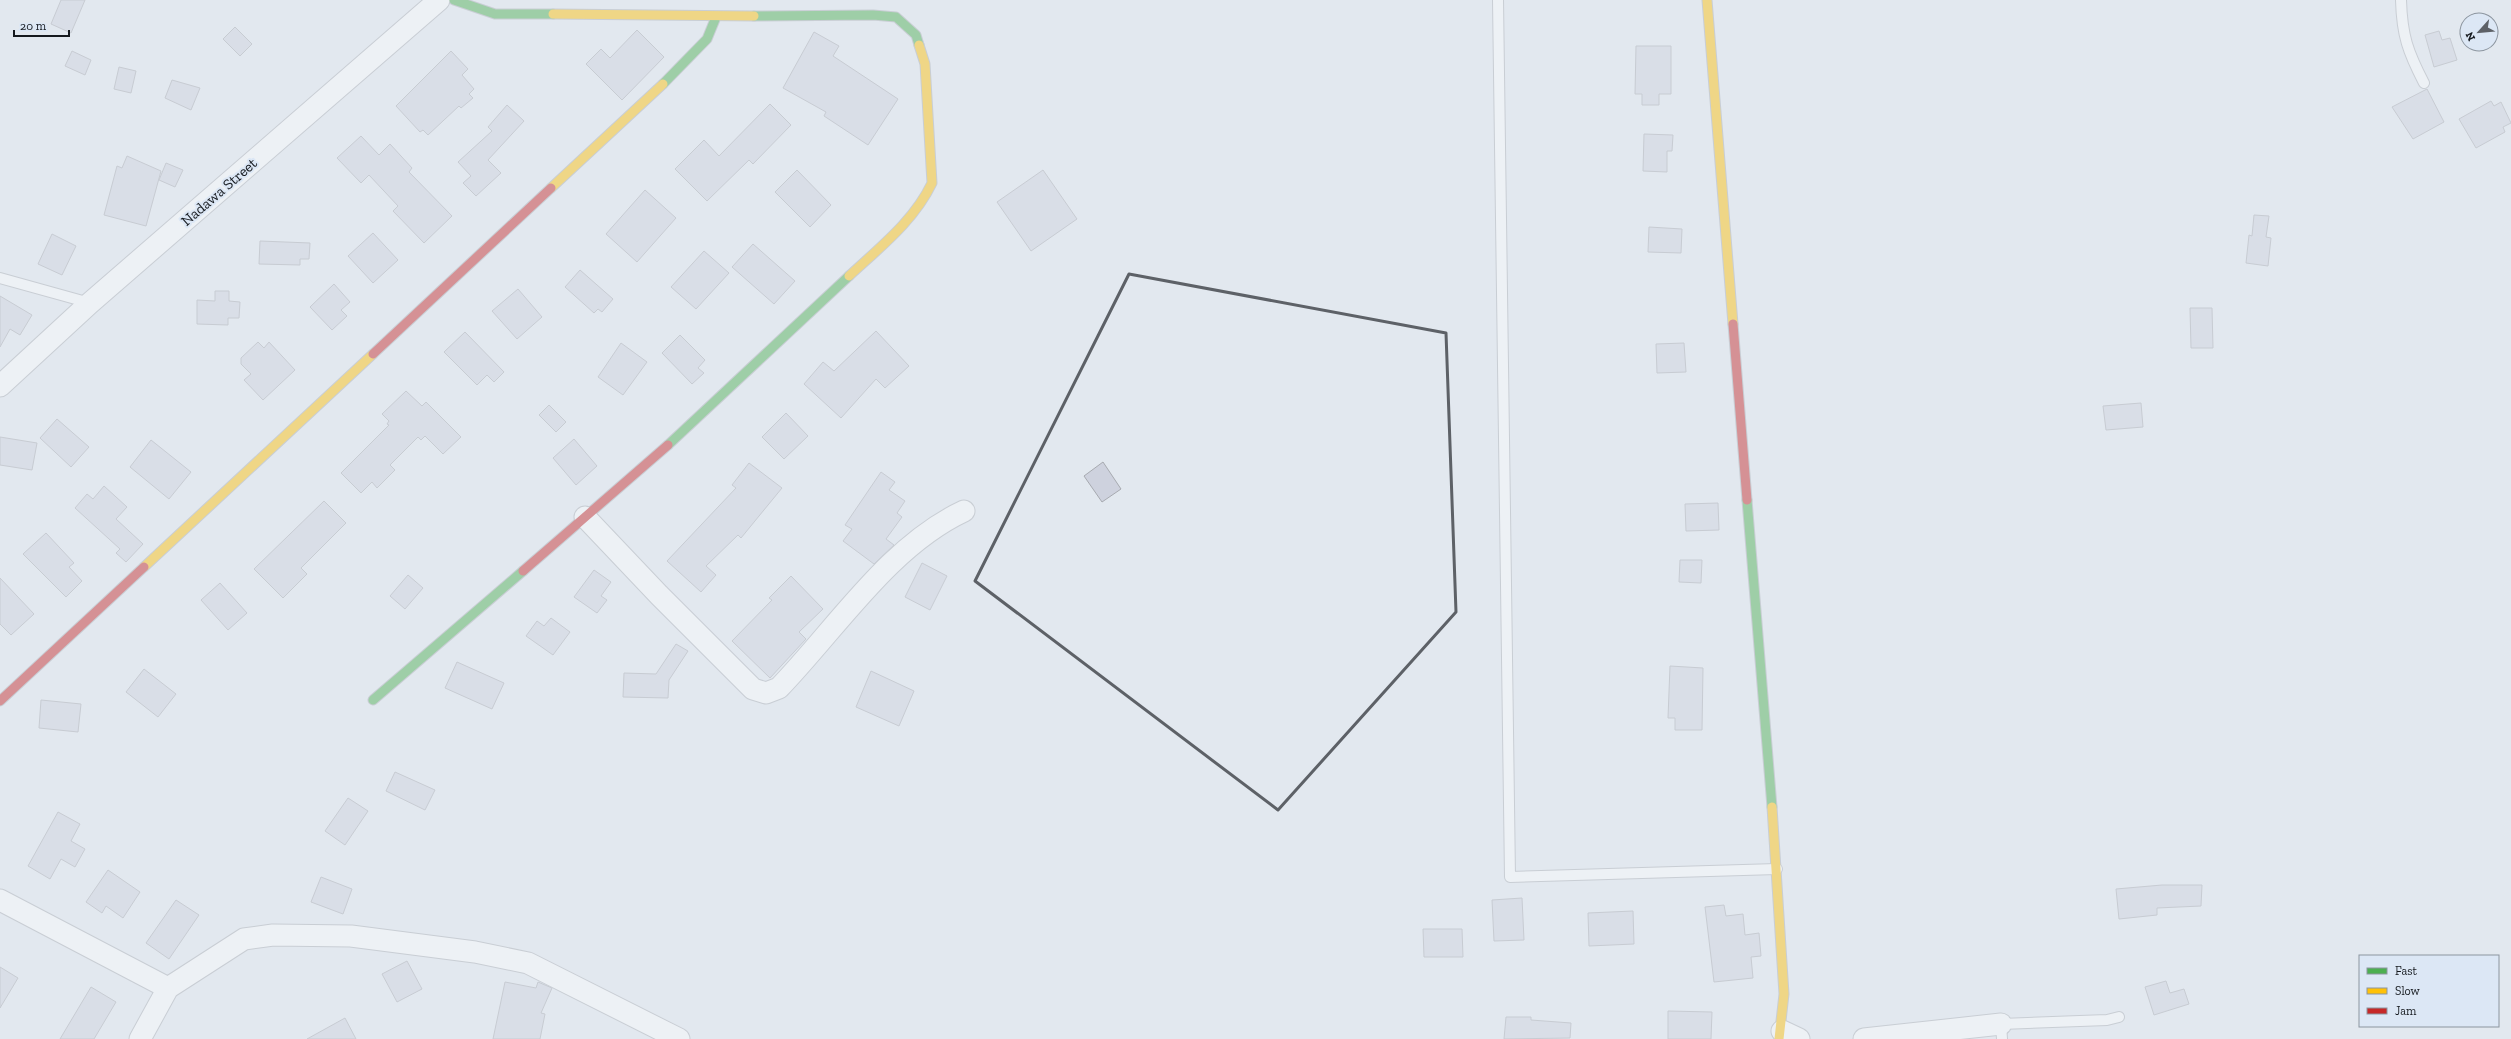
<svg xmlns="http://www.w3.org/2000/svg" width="2511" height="1039" font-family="'Zilla Slab',serif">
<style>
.building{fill:#ced2de;stroke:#a7aab0}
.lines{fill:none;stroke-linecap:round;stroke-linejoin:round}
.lane-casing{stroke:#aaafb4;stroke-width:12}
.street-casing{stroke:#aaafb4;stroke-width:23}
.fast-casing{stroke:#aaafb4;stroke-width:11}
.slow-casing{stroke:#aaafb4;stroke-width:11}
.jam-casing{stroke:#aaafb4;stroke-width:11}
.lane{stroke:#fbfcfd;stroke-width:10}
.street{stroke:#fbfcfd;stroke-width:21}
.fast{stroke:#4caf50;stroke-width:9}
.slow{stroke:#ffc107;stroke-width:9}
.jam{stroke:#c62828;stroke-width:9}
.marked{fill:none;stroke:#5d6167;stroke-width:3;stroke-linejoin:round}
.labels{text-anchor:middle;stroke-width:4;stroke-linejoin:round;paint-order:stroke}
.street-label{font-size:15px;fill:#15191e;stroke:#dce7f5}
</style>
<rect width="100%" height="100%" fill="#e2e8ef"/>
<!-- building -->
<g class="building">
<path d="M61 0H85L71 33 51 24Z"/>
<path d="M235 27 252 44 240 56 223 39Z"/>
<path d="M637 30 664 57 622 100 586 64 601 49 610 58Z"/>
<path d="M2439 31 2442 40 2450 38 2457 60 2434 67 2425 35Z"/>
<path d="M814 32 839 46 833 56 898 99 868 145 824 116 826 112 783 88Z"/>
<path d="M1636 46H1671V94H1659V105H1642V94H1635Z"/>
<path d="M72 51 91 60 85 75 65 66Z"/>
<path d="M451 51 468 69 462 75 474 89 469 94 473 98 461 108 459 106 428 135 423 130 420 132 396 106Z"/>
<path d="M119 67 136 71 131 93 114 89Z"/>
<path d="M172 80 200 88 191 110 165 98Z"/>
<path d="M2427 89 2444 122 2413 139 2392 107Z"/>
<path d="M2491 101 2494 106 2501 102 2511 123 2503 127 2505 132 2476 148 2459 119Z"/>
<path d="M770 104 791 125 753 164 749 160 707 201 675 169 704 140 719 156Z"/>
<path d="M507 105 524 121 488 160 501 173 476 196 463 183 471 176 458 162 492 131 488 127Z"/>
<path d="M1644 134 1673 135 1672 151H1667V172L1643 171Z"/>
<path d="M361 136 379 155 390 144 412 168 409 172 452 216 424 243 393 211 398 206 369 175 361 183 337 158Z"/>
<path d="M127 156 161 171 146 226 104 215 117 166 122 168Z"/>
<path d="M166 163 183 170 175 187 159 180Z"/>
<path d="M797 170 831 205 810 227 775 192Z"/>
<path d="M1043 170 1077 219 1031 251 997 202Z"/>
<path d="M645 190 676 218 637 262 606 234Z"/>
<path d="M2254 215 2269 216 2266 237 2271 238 2268 266 2246 263 2249 235 2252 236Z"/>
<path d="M1649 227 1682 229 1681 253 1648 252Z"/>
<path d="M373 233 398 260 373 283 348 256Z"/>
<path d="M52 234 76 246 62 275 38 264Z"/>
<path d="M260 241 310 243 309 259H300V265L259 264Z"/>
<path d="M753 244 795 281 774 304 732 267Z"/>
<path d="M704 251 729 273 696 309 671 287Z"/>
<path d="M580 270 613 299 602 312 598 309 594 313 565 287Z"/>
<path d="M334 284 350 302 341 310 347 316 332 330 310 307Z"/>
<path d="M518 289 542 317 517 339 492 311Z"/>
<path d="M215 291H229V301L240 302 239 318H228V325L197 324V300L215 301Z"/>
<path d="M0 296 32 315 20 335 10 329 0 347Z"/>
<path d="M2190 308H2212L2213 348H2191Z"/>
<path d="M876 331 909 366 885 388 876 379 841 418 804 384 823 362 834 371Z"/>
<path d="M465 332 504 372 494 382 487 375 477 385 444 352Z"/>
<path d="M680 335 705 360 698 368 704 373 692 384 662 353Z"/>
<path d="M258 342 264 348 269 342 295 370 263 400 244 380 251 374 241 364V358Z"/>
<path d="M621 343 647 362 623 395 598 377Z"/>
<path d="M1684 343 1686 372 1657 373 1656 344Z"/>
<path d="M406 391 422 406 426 402 461 437 443 454 425 436 421 440 418 437 390 465 395 470 377 488 372 482 361 493 341 473 389 425 387 424 389 421 382 414Z"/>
<path d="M2141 403 2143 427 2106 430 2103 406Z"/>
<path d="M549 405 566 422 556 432 539 415Z"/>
<path d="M786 413 808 436 784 459 762 437Z"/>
<path d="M57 419 89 447 71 467 40 438Z"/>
<path d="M0 437 37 443 32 470 0 465Z"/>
<path d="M574 439 597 466 576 485 553 458Z"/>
<path d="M151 440 191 472 169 499 130 467Z"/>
<path d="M1103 462 1121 489 1102 502 1084 476Z"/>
<path d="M749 463 782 488 741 538 738 535 706 566 716 575 701 592 667 561 736 488 732 485Z"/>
<path d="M881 472 895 482 889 490 905 501 897 513 902 517 886 539 894 545 874 564 843 541 852 529 845 525Z"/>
<path d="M104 486 127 507 116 519 143 544 126 562 116 553 120 549 75 508 87 494 93 499Z"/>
<path d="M324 501 346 523 301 568 307 574 283 598 254 569Z"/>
<path d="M1718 503 1719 530 1686 531 1685 504Z"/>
<path d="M46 533 74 563 69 567 82 581 66 597 23 554Z"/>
<path d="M1680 560H1702L1701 583 1679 582Z"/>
<path d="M922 563 947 576 930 610 905 597Z"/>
<path d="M594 570 611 582 601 596 607 600 597 613 574 597Z"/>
<path d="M408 575 423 588 405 609 390 596Z"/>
<path d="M791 576 823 609 799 632 806 639 770 678 732 641 772 600 769 598Z"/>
<path d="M0 578 34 614 11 635 0 624Z"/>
<path d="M220 583 247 613 228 630 201 600Z"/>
<path d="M551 618 570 632 553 655 526 636 537 621 544 626Z"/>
<path d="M676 644 688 651 669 680 668 698 623 697 624 673 656 674Z"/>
<path d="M457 662 504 683 492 709 445 688Z"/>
<path d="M1670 666 1703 668 1702 730H1675V718H1668Z"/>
<path d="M144 669 176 694 158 717 126 692Z"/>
<path d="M871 671 914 691 899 726 856 707Z"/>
<path d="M41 700 81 704 78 732 39 728Z"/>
<path d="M395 772 435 790 425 810 386 791Z"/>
<path d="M348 798 368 811 345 845 325 831Z"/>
<path d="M58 812 80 824 71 841 85 849 75 867 61 859 50 879 28 866Z"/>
<path d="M108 870 140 892 123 918 106 906 102 913 86 902Z"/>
<path d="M321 877 352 889 343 914 311 902Z"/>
<path d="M2162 885H2202L2201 906 2157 908V915L2119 919 2116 889Z"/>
<path d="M1522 898 1524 940 1494 941 1492 900Z"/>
<path d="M176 900 199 915 169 959 146 943Z"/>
<path d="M1724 905 1726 916 1743 914 1745 935 1759 933 1761 956 1751 957 1753 978 1714 982 1705 907Z"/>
<path d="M1633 911 1634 944 1589 946 1588 913Z"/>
<path d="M1423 929H1462L1463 957H1424Z"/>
<path d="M407 961 422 989 397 1002 382 974Z"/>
<path d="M0 967 18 978 0 1008Z"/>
<path d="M2166 981 2170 993 2184 989 2189 1004 2154 1015 2145 987Z"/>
<path d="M505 982 536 988 538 982 552 988 541 1013 545 1014 540 1039H493Z"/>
<path d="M91 987 116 1002 94 1039H60Z"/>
<path d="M1668 1011 1712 1012 1711 1039H1668Z"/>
<path d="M1506 1017H1531V1020L1571 1023 1570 1038 1504 1039Z"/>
<path d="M345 1018 356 1039H307Z"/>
</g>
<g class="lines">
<defs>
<g id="lane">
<path d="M1498 0 1510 877 1777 869"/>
<path d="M2401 0C2402 36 2408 52 2424 83"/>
<path d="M0 278 90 303"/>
<path d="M2002 1039 2001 1024 2107 1020 2119 1017"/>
</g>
<g id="street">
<path d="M0 386 90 303 439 0"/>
<path d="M585 517 659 595 753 689 766 693 779 688C836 629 889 546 964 511"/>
<path d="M0 900 168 988"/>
<path d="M1782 1031 1799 1039"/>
<path d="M140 1039 168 988 244 939 273 935 351 936 475 952 528 963 679 1039"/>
<path d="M1864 1039 2001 1024"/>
</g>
<g id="fast">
<path d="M454 0 495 14H553"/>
<path d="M754 16 873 15 896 17 916 35 919 45"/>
<path d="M663 84 707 39 716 17"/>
<path d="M668 445 849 276"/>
<path d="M1747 500 1772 807"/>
<path d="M373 700 523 571"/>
</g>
<g id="slow">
<path d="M1707 0 1733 324"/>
<path d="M553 14 754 16"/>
<path d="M551 188 663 84"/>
<path d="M849 276C879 248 914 221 932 183L925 64 919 45"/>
<path d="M144 567 373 354"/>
<path d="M1772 807 1784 994 1779 1039"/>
</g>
<g id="jam">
<path d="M1733 324 1747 500"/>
<path d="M373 354 551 188"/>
<path d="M523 571 668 445"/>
<path d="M0 701 144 567"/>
</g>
</defs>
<!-- lane casing -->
<use href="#lane" class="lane-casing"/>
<!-- street casing -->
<use href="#street" class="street-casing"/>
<!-- fast casing -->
<use href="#fast" class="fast-casing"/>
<!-- slow casing -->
<use href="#slow" class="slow-casing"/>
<!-- jam casing -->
<use href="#jam" class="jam-casing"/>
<!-- lane -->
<use href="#lane" class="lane"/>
<!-- street -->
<use href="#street" class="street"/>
<!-- fast -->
<use href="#fast" class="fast"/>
<!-- slow -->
<use href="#slow" class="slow"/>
<!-- jam -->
<use href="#jam" class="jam"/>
</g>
<!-- marked area -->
<path d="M0 0H2511V1039H0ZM1129 274 1446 333 1456 612 1278 810 975 581Z" fill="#e2e8ef" fill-opacity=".55" fill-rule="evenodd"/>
<path class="marked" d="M1129 274 1446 333 1456 612 1278 810 975 581Z"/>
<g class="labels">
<!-- street labels -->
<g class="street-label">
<text transform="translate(219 192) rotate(-41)" y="5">Nadawa Street</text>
</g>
</g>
<!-- legend -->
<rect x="2359" y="955" width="140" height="72" fill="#dce7f5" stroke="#8c959f"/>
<rect x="2367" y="968" width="20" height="6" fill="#4caf50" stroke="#8c959f"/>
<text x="2395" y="975" font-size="12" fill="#15191e">Fast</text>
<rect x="2367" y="988" width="20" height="6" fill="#ffc107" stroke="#8c959f"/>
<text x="2395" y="995" font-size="12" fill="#15191e">Slow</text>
<rect x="2367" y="1008" width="20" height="6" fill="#c62828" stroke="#8c959f"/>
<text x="2395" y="1015" font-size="12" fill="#15191e">Jam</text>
<!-- north arrow -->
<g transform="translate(2479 32) rotate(243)"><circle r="19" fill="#dce7f5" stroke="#8c959f"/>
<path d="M0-3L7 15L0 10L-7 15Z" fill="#5d6167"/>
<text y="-6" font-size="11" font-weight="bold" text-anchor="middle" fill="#15191e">N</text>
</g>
<!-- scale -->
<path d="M14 30v6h55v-6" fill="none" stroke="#15191e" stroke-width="2"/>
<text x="20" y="30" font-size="12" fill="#15191e" stroke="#dce7f5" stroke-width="3" paint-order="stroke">20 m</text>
</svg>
